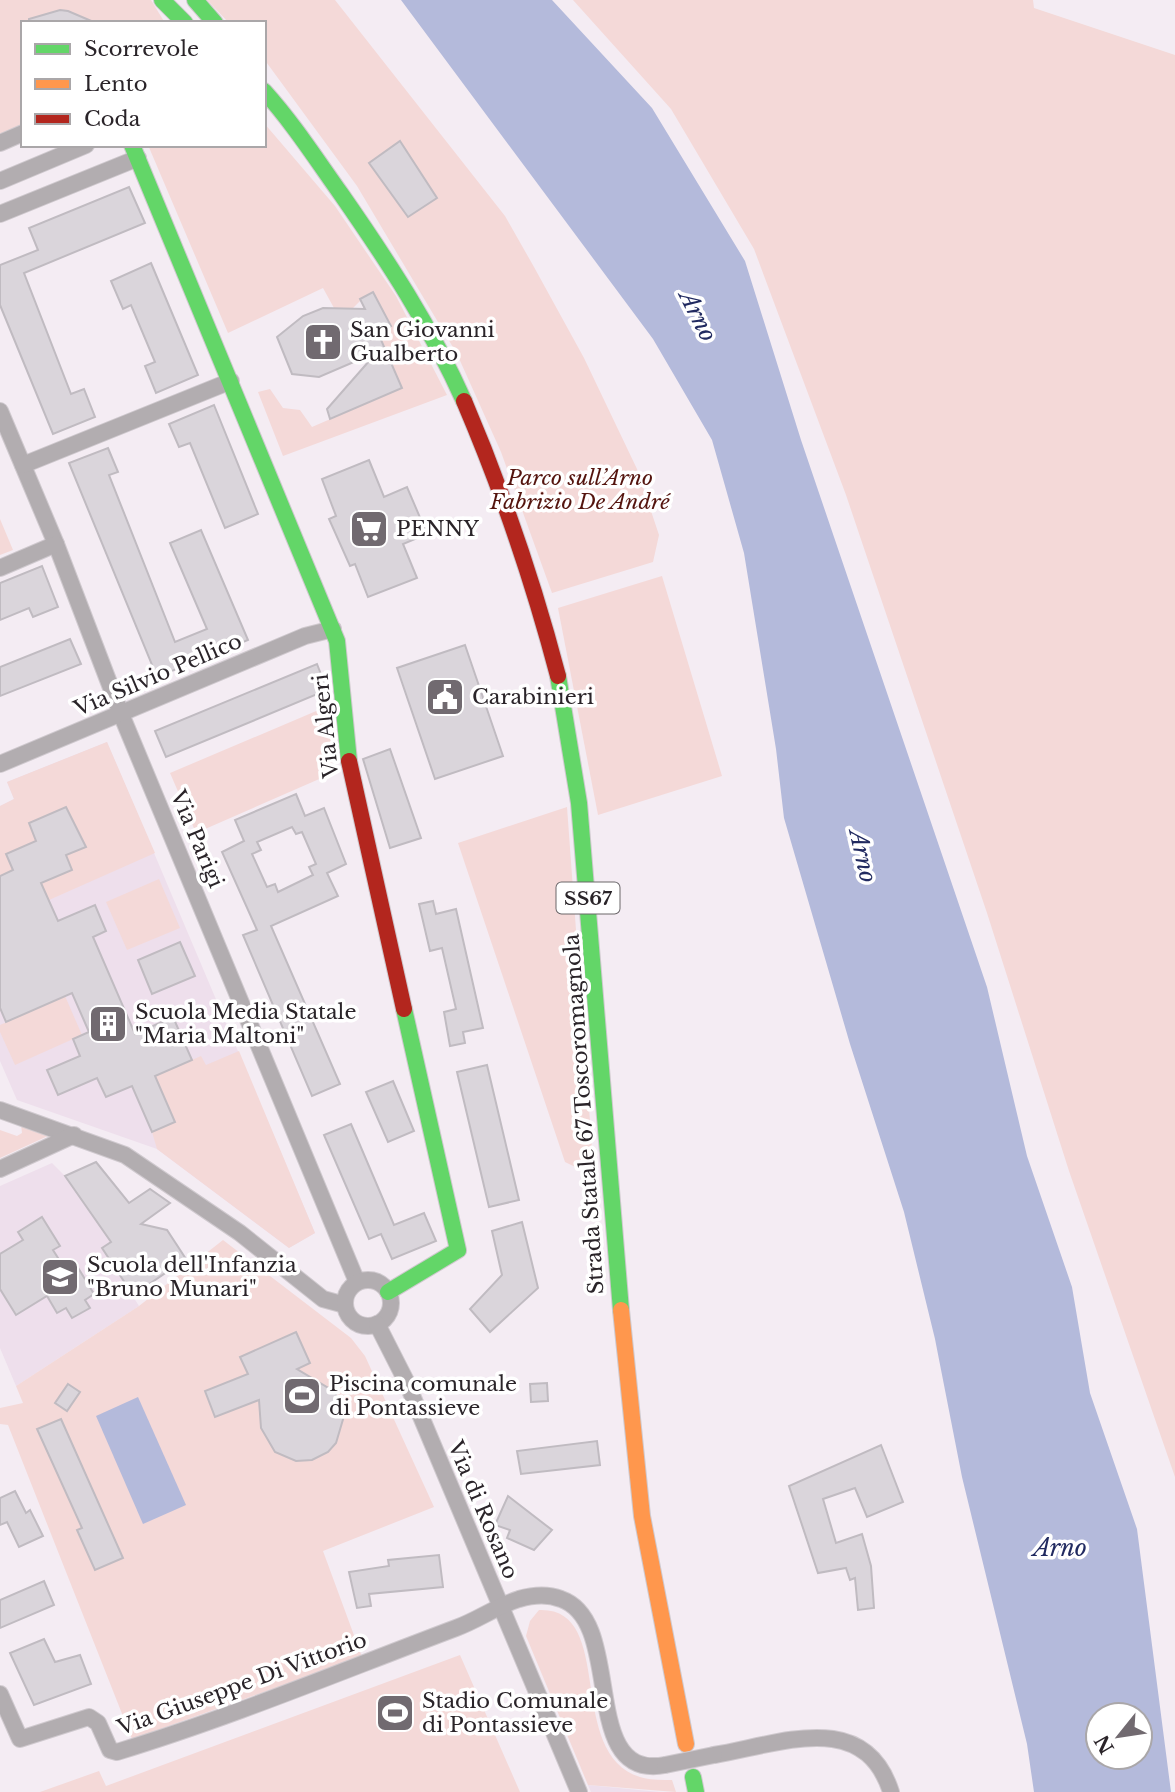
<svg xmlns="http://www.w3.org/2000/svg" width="1175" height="1792" font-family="'Libre Baskerville',serif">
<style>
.built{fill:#eedfec}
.green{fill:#f4d9d8}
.water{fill:#b4badb;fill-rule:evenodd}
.building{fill:#dad5db;stroke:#c0bbc1;stroke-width:2;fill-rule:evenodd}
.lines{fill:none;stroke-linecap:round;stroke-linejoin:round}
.street-casing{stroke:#cfc9ce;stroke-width:18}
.fast-casing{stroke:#cfc9ce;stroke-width:18}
.slow-casing{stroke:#cfc9ce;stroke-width:18}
.jam-casing{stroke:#cfc9ce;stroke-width:18}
.street{stroke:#b2adb0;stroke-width:16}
.fast{stroke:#63d668;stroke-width:16}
.slow{stroke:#ff974d;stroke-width:16}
.jam{stroke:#b3261e;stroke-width:16}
.street-bridge-casing{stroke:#cfc9ce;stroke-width:18;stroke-linecap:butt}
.street-bridge{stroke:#b2adb0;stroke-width:16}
.labels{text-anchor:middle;stroke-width:7;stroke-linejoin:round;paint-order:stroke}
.shield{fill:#fff;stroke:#6a6669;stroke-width:2}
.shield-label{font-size:19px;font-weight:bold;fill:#2a2429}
.poi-label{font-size:21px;fill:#2a2429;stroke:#fff;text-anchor:start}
.park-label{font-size:21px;font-style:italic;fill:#54140e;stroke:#fff}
.street-label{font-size:21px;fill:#2a2429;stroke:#fff}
.water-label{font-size:23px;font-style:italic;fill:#212a60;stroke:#fff}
</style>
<rect width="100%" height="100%" fill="#f4ecf3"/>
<!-- built -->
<g class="built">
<path d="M107 742 315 1233 289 1248 157 1149 17 1100 0 1061V806L14 799 7 782Z"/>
<path d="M52 1163 65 1176 111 1242 102 1248 139 1306 16 1386 0 1348V1186Z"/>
<path d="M588 1785 659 1792H591Z"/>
</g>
<!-- green -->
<g class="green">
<path d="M0 0H151L165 23H23V124L0 135Z"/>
<path d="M207 0H335L505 216 534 267 584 358 637 469 659 535 653 562 552 593 501 452 457 354 357 186 264 59V23H229Z"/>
<path d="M573 0H1033L1034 8 1175 55V1477L1069 1171 987 913 846 495 754 249 671 109Z"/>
<path d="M264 123 335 206 396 296 447 395 283 456 258 392 270 389 283 408 300 410 312 427 402 388 378 333 391 326 363 298 353 308H334L323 288 228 333 148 145H264Z"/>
<path d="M0 519 13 550 0 555Z"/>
<path d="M662 576 722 776 598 815 558 608Z"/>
<path d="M328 706 333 773 196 833 170 773Z"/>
<path d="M107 742 155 853 49 900 41 883 72 870 66 855 86 846 65 807 29 823 36 841 6 854 13 870 0 876V806L14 799 7 782Z"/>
<path d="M567 807 594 1176 565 1162 458 843Z"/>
<path d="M159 879 180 928 127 950 106 902Z"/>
<path d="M65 996 82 1035 15 1065 0 1032V1025Z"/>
<path d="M239 1051 315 1233 289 1248 157 1149 152 1132 175 1122 155 1076 201 1056 206 1065Z"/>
<path d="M21 1124 50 1135 0 1158V1130L17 1136 22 1133Z"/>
<path d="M223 1240 351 1338 365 1356 434 1507 323 1551 362 1657 132 1739 8 1425 0 1424V1408L23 1403 16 1386 139 1306Z"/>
<path d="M539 1610C617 1607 564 1753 640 1777 649 1780 662 1780 672 1780L676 1792 588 1785 526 1636 530 1621Z"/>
<path d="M460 1655 520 1792H40L99 1771 106 1786Z"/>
</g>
<!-- water -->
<g class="water">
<path d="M401 0H552L652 108 745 261 801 440 987 987 1027 1156 1072 1287 1090 1393 1137 1529 1171 1792H1034L1027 1744 962 1477 935 1339 904 1212 850 1044 784 818 776 749 744 553 712 440 653 339ZM1098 1715H1140V1757H1098Z"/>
<path d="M138 1397 186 1505 143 1524 96 1416Z"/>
</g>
<!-- building -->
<g class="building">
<path d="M60 10 68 11 96 23H29V19Z"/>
<path d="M400 141 437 198 408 217 369 163Z"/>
<path d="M129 187 145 223 24 273 71 394 84 389 95 417 53 434 0 305V265L38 250 29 228Z"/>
<path d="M151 263 198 375 156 393 145 366 155 362 131 305 123 309 111 281Z"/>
<path d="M373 292 391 326 378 333 402 388 330 419 327 409 377 352 319 377 292 374 277 337 303 316 323 308 365 309 360 299Z"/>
<path d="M214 405 258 514 225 528 190 443 179 447 169 424Z"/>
<path d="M108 448 118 472 109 475 175 642 207 629 170 543 201 530 248 640 157 677 69 463Z"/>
<path d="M369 460 384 497 407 487 427 534 403 544 417 578 368 597 355 564 350 566 329 519 336 516 322 479Z"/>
<path d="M42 566 58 607 33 617 29 608 0 620V583Z"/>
<path d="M70 639 81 664 0 696V667Z"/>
<path d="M465 645 503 756 435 779 397 668Z"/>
<path d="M317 664 327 690 166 757 155 731Z"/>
<path d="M390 749 421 838 390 848 363 759Z"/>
<path d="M296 794 305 816 324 808 346 864 327 873 338 896 271 926 340 1084 312 1096 243 935 257 930 222 852 244 841 235 820ZM292 827 296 834 302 832 316 864 309 867 313 875 278 892 275 884 267 887 252 854 261 850 257 842Z"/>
<path d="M66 807 86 847 66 855 72 870 41 883 58 921 95 905 106 931 93 937 135 1034 173 1017 192 1060 155 1076 175 1122 152 1132 132 1086 106 1097 97 1078 58 1095 47 1070 80 1056 73 1039 89 1032 72 993 6 1022 0 1008V876L13 870 6 854 36 841 29 823Z"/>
<path d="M433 901 436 914 456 909 483 1028 463 1032 465 1043 450 1046 444 1012 456 1009 442 948 430 951 419 904Z"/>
<path d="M180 942 195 976 152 994 138 960Z"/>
<path d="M487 1065 519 1200 489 1207 457 1072Z"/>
<path d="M393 1081 414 1131 388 1142 366 1092Z"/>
<path d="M351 1124 394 1225 424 1213 436 1241 392 1259 381 1234 369 1239 324 1135Z"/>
<path d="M96 1162 129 1203 150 1189 170 1203 141 1224 167 1230 186 1259 133 1295 102 1248 111 1242 65 1176Z"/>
<path d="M42 1217 60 1246 53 1250 67 1272 77 1266 94 1294 85 1300 90 1308 72 1318 66 1308 57 1313 47 1296 16 1315 0 1289V1254L23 1240 18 1232Z"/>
<path d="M522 1222 538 1288 490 1332 470 1309 502 1275 492 1231Z"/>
<path d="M296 1332 310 1363 297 1369 335 1392 344 1416 336 1443 328 1452 312 1460 296 1461 275 1452 261 1428 259 1400 215 1417 205 1391 248 1374 240 1357Z"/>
<path d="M547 1383 548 1401 531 1402 530 1384Z"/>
<path d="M68 1384 80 1392 67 1411 55 1403Z"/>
<path d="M61 1419 123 1558 95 1570 77 1530 82 1528 37 1429Z"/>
<path d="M597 1441 600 1465 521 1474 517 1451Z"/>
<path d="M881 1445 903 1502 867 1517 855 1488 823 1499 836 1543 862 1534 871 1566 874 1608 858 1610 855 1578 850 1580 846 1568 818 1573 789 1486Z"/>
<path d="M15 1491 26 1513 30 1510 43 1536 19 1547 7 1522 0 1525V1498Z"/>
<path d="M508 1496 552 1530 534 1550 507 1538 510 1530 495 1525Z"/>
<path d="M439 1555 443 1587 369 1594 371 1606 357 1608 349 1572 389 1566 388 1560Z"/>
<path d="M44 1581 54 1605 0 1628V1600Z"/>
<path d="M44 1639 55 1662 80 1655 91 1684 34 1705 10 1653Z"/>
</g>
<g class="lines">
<defs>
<g id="street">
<path d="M0 143 23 133"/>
<path d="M0 181 86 145"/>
<path d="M0 214 138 158"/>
<path d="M0 411 56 544 121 714 357 1282"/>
<path d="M23 465 231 381"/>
<path d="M0 568 56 544"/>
<path d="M0 764 305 636 333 629"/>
<path d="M0 1110 125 1155 240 1233 323 1299 345 1305"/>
<path d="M0 1169 74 1135"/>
<circle cx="368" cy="1303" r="23"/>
<path d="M377 1324 406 1381 579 1792"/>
<path d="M0 1694 20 1739 89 1717 98 1723 110 1750 117 1752C232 1717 344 1670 456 1628 478 1620 497 1606 519 1599 533 1595 548 1594 561 1599 627 1622 577 1781 665 1765"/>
<path d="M714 1755C780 1744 864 1708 891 1792"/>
</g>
<g id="fast">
<path d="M162 0 185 23"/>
<path d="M195 0 215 23"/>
<path d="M264 91C293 123 316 159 341 194 387 260 431 327 464 401"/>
<path d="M132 145 337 641 349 761"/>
<path d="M558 676 579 803 621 1310"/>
<path d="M388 1292 458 1250 404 1009"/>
<path d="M693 1777 696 1792"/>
</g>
<path id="slow" d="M621 1310 642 1516 686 1744"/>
<g id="jam">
<path d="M464 401C502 490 533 581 558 676"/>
<path d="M349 761 404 1009"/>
</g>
</defs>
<!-- street casing -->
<use href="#street" class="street-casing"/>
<!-- fast casing -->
<use href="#fast" class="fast-casing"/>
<!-- slow casing -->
<use href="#slow" class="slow-casing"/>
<!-- jam casing -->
<use href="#jam" class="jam-casing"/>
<!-- street -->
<use href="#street" class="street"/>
<!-- fast -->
<use href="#fast" class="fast"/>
<!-- slow -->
<use href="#slow" class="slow"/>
<!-- jam -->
<use href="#jam" class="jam"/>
<defs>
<path id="street-bridge" d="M665 1765 714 1755"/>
</defs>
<!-- street-bridge casing -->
<use href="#street-bridge" class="street-bridge-casing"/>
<!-- street-bridge -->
<use href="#street-bridge" class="street-bridge"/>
</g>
<!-- icons -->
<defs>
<symbol id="church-square" viewBox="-11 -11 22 22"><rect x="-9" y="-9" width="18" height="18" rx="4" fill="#716a70" stroke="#fff"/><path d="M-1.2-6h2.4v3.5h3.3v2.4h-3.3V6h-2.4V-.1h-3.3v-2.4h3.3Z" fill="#fff"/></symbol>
<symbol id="supermarket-square" viewBox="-11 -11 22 22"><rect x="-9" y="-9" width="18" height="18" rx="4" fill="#716a70" stroke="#fff"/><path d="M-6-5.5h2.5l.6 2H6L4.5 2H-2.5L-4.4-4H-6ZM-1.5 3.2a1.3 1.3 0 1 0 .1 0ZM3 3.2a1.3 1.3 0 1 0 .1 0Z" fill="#fff"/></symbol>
<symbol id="civic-square" viewBox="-11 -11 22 22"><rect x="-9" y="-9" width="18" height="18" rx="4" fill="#716a70" stroke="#fff"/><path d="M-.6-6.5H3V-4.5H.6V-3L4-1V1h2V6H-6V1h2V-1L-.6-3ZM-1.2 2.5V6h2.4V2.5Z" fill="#fff"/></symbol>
<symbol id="building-square" viewBox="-11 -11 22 22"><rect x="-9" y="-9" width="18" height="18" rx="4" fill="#716a70" stroke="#fff"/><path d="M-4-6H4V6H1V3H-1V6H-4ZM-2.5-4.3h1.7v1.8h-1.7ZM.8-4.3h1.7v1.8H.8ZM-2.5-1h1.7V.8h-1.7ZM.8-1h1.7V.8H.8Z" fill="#fff"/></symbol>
<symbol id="school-square" viewBox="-11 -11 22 22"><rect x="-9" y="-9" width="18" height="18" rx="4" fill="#716a70" stroke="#fff"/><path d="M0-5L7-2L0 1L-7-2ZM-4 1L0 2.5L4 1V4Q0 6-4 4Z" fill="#fff"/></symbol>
<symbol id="stadium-square" viewBox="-11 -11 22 22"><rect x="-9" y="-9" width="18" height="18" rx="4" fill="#716a70" stroke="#fff"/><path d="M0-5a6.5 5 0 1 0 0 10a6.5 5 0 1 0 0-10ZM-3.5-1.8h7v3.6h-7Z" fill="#fff"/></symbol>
</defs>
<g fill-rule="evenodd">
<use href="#church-square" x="301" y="320" width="44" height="44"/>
<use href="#supermarket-square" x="347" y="507" width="44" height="44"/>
<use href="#civic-square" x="423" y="675" width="44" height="44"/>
<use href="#building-square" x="86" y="1002" width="44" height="44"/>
<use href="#school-square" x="38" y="1255" width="44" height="44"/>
<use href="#stadium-square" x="280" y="1374" width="44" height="44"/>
<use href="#stadium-square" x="373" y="1691" width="44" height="44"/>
</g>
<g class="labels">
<!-- shield labels -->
<rect class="shield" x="556.5" y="882.5" width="63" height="31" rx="5"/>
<g class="shield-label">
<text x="588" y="905">SS67</text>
</g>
<!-- poi labels -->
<g class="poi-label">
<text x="350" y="337">San Giovanni<tspan x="350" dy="24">Gualberto</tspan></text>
<text x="396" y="536">PENNY</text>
<text x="472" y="704">Carabinieri</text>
<text x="135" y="1019">Scuola Media Statale<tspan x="135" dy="24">"Maria Maltoni"</tspan></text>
<text x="87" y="1272">Scuola dell'Infanzia<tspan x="87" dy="24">"Bruno Munari"</tspan></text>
<text x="329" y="1391">Piscina comunale<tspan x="329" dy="24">di Pontassieve</tspan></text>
<text x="422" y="1708">Stadio Comunale<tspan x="422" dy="24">di Pontassieve</tspan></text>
</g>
<!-- park labels -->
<g class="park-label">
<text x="580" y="485">Parco sull’Arno<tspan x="580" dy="24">Fabrizio De André</tspan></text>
</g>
<!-- street labels -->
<g class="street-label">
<text transform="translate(158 675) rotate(-23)" y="7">Via Silvio Pellico</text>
<text transform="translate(326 726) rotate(-96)" y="7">Via Algeri</text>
<text transform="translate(197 839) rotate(67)" y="7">Via Parigi</text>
<text transform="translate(584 1114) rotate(-94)" y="7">Strada Statale 67 Toscoromagnola</text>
<text transform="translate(483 1510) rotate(67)" y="7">Via di Rosano</text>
<text transform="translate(242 1684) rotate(-20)" y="7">Via Giuseppe Di Vittorio</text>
</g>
<!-- water labels -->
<g class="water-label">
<text transform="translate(698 316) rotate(63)" y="8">Arno</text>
<text transform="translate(863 856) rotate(77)" y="8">Arno</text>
<text x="1060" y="1556">Arno</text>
</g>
</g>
<!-- legend -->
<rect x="21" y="21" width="245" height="126" fill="#ffffff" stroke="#aaa7a9" stroke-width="2"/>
<rect x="35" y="44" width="35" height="10" fill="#63d668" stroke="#aaa7a9" stroke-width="2"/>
<text x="84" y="56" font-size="21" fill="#2a2429">Scorrevole</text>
<rect x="35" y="79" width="35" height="10" fill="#ff974d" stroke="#aaa7a9" stroke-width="2"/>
<text x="84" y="91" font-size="21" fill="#2a2429">Lento</text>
<rect x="35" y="114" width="35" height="10" fill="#b3261e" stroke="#aaa7a9" stroke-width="2"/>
<text x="84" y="126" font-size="21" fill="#2a2429">Coda</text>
<!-- north arrow -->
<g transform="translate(1119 1736) rotate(240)"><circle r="33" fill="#ffffff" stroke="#aaa7a9" stroke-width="2"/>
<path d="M0-5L12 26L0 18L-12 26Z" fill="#716a70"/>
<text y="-10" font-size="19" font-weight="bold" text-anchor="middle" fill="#2a2429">N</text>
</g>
</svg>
